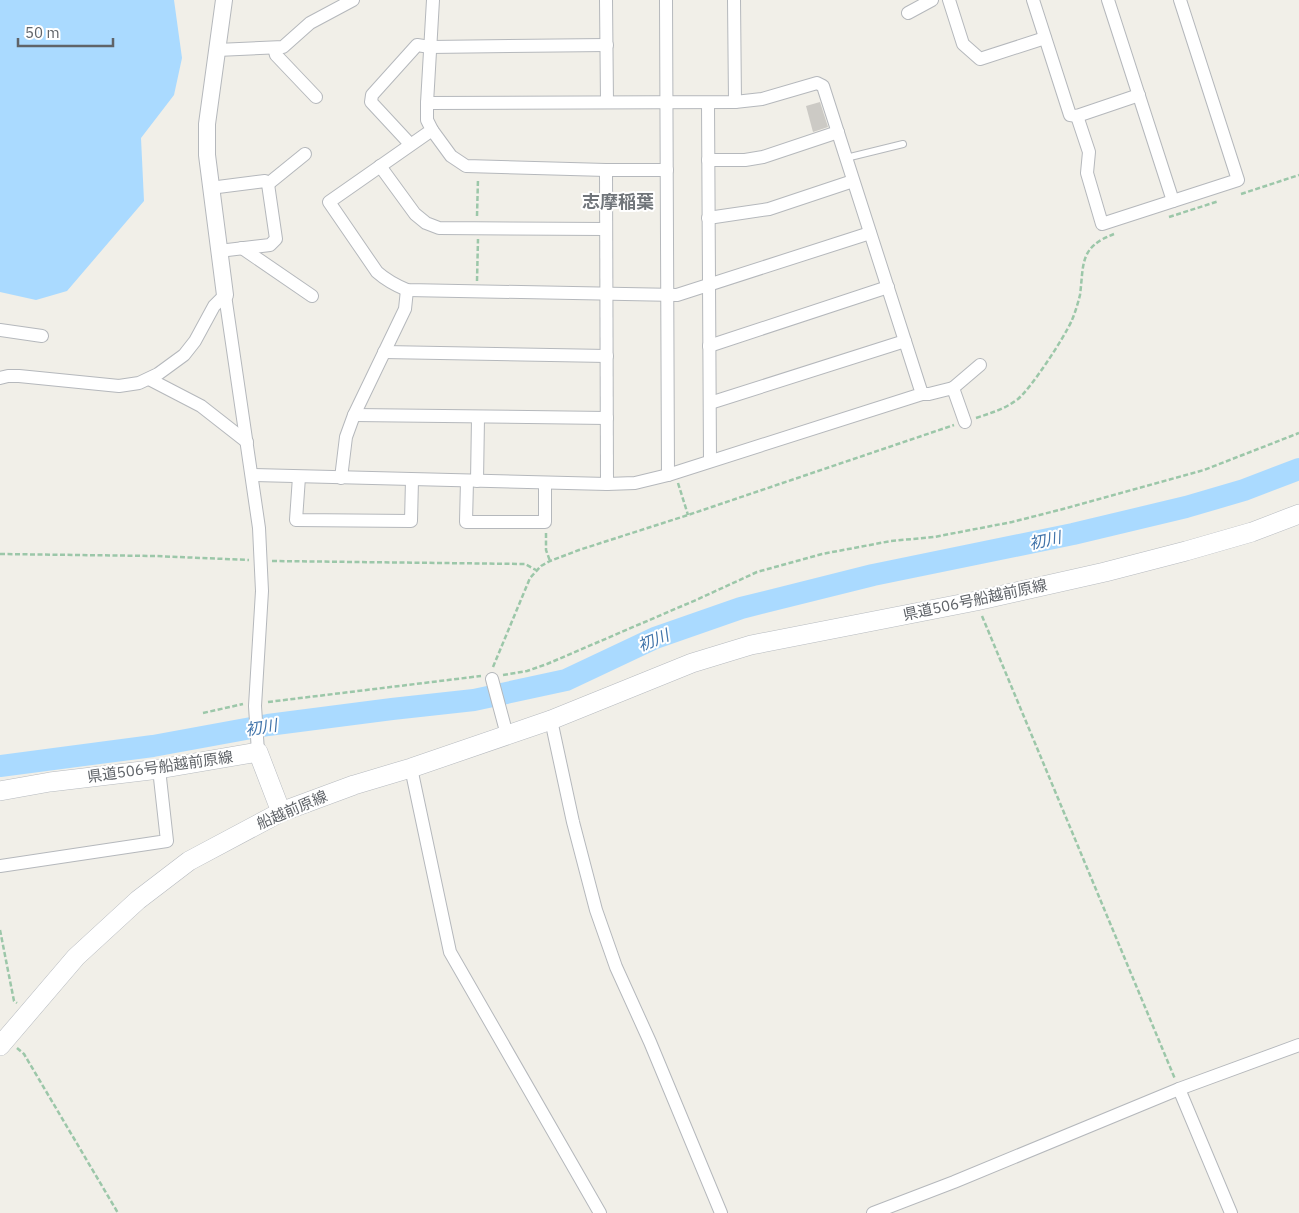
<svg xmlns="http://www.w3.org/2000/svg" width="1299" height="1213" font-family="'IBM Plex Sans','Noto Sans JP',sans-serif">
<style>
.water{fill:#aadaff}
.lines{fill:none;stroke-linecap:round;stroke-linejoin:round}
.river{stroke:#aadaff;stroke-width:22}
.building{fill:#cccac5}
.service-casing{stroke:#b5b8bc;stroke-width:8}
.minor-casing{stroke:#b5b8bc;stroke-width:14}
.tertiary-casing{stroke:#b5b8bc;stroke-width:18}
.secondary-casing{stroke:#b6babf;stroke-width:20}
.path{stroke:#9cc7a9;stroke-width:2.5;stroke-dasharray:5 2.5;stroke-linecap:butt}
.service{stroke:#fff;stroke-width:6}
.minor{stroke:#fff;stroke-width:12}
.tertiary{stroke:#fff;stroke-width:16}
.secondary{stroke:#fff;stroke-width:19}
.labels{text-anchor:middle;stroke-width:4;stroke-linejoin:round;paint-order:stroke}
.street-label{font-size:15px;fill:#5f6368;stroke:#fff}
.water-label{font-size:16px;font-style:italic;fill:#4174aa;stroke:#fff}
.quarter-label{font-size:18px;font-weight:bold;fill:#70757a;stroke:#fff}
</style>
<rect width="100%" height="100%" fill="#f1efe8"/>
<!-- water -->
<path class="water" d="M0 0H174L182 58 174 95 141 138 144 201 67 291 36 300 0 292Z"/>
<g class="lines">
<!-- river -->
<path class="river" d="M0 766 153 746 268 725 392 709 474 700 566 680 655 638 741 608 873 575 1073 534 1186 507 1244 490 1299 469"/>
</g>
<!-- building -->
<path class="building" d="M820 102 828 127 813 132 806 106Z"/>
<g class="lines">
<defs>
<path id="service" d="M846 158 903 144"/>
<g id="minor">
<path d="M433 0 427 103V120L432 130 329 202 377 272C386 280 395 285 407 290L677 295 870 233"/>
<path d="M606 0 607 102"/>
<path d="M666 0 668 475"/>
<path d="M734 0 735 102"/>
<path d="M949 0 963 44 980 59 1045 38"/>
<path d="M1033 0 1070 115 1077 116 1139 95"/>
<path d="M1108 0 1173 201"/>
<path d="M908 13 932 0"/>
<path d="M274 48 276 55 316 97"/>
<path d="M217 50 283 47 310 23 353 0"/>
<path d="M708 103 710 461"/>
<path d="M1077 116 1089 152 1087 173 1102 224 1238 180 1180 0"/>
<path d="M432 130 451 156 466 166 606 170H667"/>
<path d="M410 144 371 102 372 95 417 45 430 47 607 45"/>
<path d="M708 160H745L763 157 838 132"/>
<path d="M380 166 415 214 426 223 439 228 606 229"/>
<path d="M606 170 607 484"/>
<path d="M268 184 305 154"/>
<path d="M210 188 265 181 268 184 276 239 270 245 219 251"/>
<path d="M708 218 769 209 853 181"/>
<path d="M242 248 312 296"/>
<path d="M225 295 259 528 262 591 255 706 258 752"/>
<path d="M0 330 42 336"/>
<path d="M709 346 888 287"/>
<path d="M384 352 607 356"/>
<path d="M0 378 8 376H19L119 386 139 383 158 374 184 355 195 341 214 306 225 295"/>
<path d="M149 379 201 406 247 442"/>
<path d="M953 388 980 365"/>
<path d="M922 394H929L953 388 965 422"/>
<path d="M710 403 905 341"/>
<path d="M354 415 607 418"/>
<path d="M252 475 607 484 635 483 668 475 922 394 823 86 817 83 762 99 735 102 427 103"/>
<path d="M299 477 296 520 411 521 412 480"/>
<path d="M341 478 346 437 354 415 405 309 407 290"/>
<path d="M467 481 466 522H545V483"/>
<path d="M477 481 478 418"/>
<path d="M492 679 507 735"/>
<path d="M551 720 573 822 596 910 616 967 650 1042 721 1213"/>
<path d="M411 768 450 952 600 1213"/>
<path d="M0 866 167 841 159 769"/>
<path d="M1179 1089 1231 1213"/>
<path d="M873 1213 954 1182 1179 1089 1299 1045"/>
</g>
<path id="tertiary" d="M224 0 207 124V155L225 295"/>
<g id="secondary">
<path d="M0 791 50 782 159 769 258 752 281 812"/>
<path d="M0 1046 76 957 138 900 189 861 281 812 354 785 411 768 551 720 692 663 751 645 976 601 1105 572 1186 551 1252 532 1299 514"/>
</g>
</defs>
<!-- service casing -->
<use href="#service" class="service-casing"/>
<!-- minor casing -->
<use href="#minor" class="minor-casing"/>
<!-- tertiary casing -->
<use href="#tertiary" class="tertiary-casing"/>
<!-- secondary casing -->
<use href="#secondary" class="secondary-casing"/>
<!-- path -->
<g class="path">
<path d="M1241 194 1299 175"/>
<path d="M477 216 478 179"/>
<path d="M1169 217 1219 201"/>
<path d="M477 281 478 239"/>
<path d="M976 418C991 413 1005 409 1018 399 1032 387 1064 338 1072 320 1075 313 1078 303 1080 295 1084 264 1079 247 1114 234"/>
<path d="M678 483 688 515"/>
<path d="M546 533V550L550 561"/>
<path d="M0 554 155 556 249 560"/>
<path d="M272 561 525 564 536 570"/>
<path d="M982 616 1175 1079"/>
<path d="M493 667 530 578 541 566 550 561 579 550 688 515 954 425"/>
<path d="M503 675 527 671 547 664 696 600 757 572 822 554 891 541 934 537 1012 522 1063 509 1204 470 1299 433"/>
<path d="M268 702 481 676"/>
<path d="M203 713 243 704"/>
<path d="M0 930 14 1001 17 1003"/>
<path d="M17 1048 24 1054 118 1213"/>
</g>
<!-- service -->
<use href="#service" class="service"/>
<!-- minor -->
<use href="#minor" class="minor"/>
<!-- tertiary -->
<use href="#tertiary" class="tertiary"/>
<!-- secondary -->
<use href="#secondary" class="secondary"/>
</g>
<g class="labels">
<!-- street labels -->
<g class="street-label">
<text transform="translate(975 600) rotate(-12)" y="5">県道506号船越前原線</text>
<text transform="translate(160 767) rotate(-8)" y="5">県道506号船越前原線</text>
<text transform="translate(292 810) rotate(-23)" y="5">船越前原線</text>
</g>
<!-- water labels -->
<g class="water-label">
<text transform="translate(1045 540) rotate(-12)" y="6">初川</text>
<text transform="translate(653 640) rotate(-22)" y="6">初川</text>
<text transform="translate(261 727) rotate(-9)" y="6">初川</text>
</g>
<!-- quarter labels -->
<g class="quarter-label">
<text x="618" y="208">志摩稲葉</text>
</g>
</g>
<!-- scale -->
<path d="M18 38v8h95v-8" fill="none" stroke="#5f6368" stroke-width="2.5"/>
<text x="25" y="38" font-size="15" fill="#5f6368" stroke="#ffffff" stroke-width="4" paint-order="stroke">50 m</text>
</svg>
